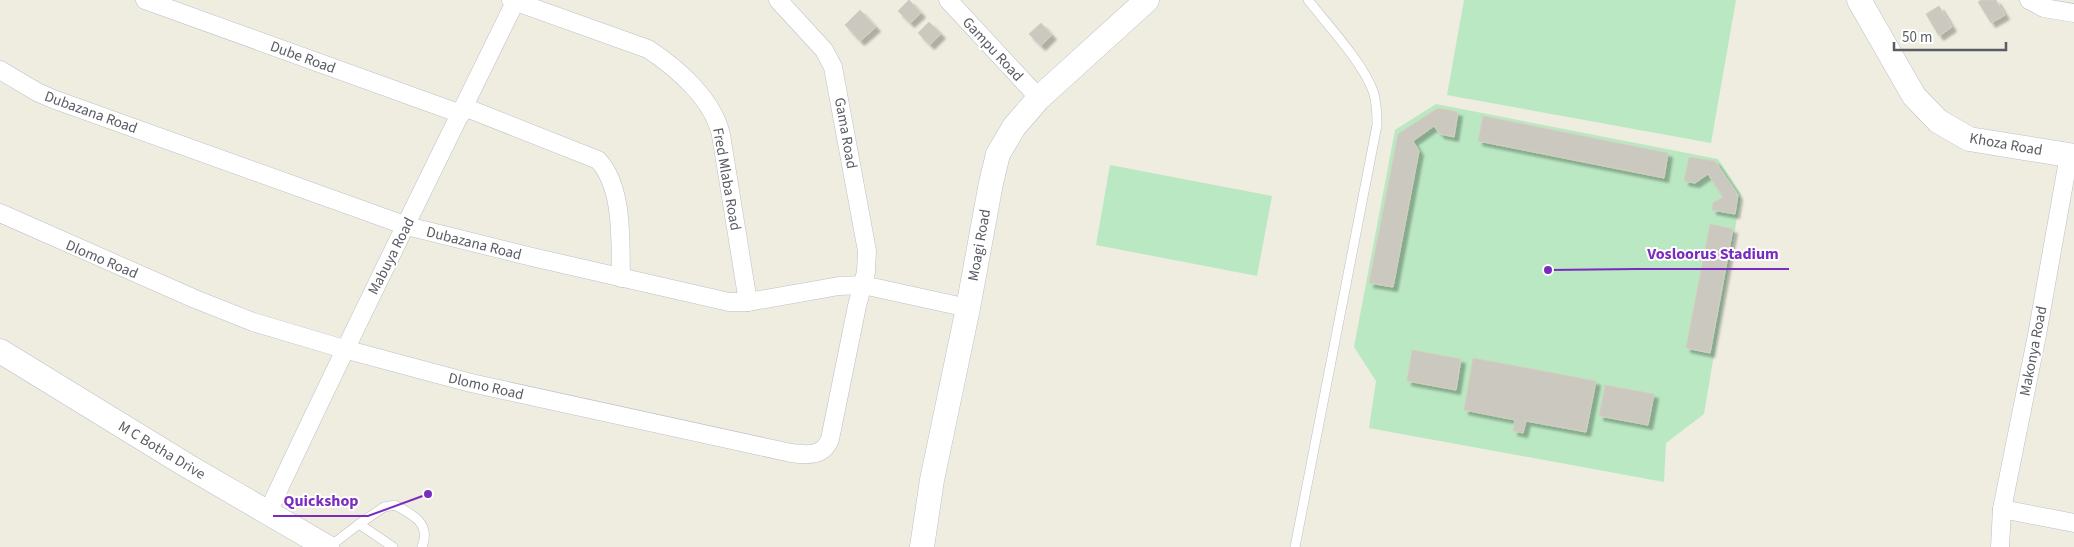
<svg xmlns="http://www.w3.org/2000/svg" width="2074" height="547" font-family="'Source Sans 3',sans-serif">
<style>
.pitch{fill:#bae8c2}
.building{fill:#cbc9bf;stroke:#d3d0be;filter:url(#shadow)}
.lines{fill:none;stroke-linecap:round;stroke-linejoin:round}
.lane-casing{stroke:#bebfc6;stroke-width:10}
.street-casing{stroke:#bebfc6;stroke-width:19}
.secondary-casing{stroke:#bdc0c8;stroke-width:25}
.lane{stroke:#fff;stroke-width:9}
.street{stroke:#fff;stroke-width:18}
.secondary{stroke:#fff;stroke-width:24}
.labels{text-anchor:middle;stroke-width:4;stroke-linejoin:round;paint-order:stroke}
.street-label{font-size:15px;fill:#595c63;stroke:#fff}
.leader{fill:none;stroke:#7b2cbf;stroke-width:2}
.callout-dot{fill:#7b2cbf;stroke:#fff;stroke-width:2}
.callout-label{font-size:16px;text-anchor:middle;font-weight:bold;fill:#7b2cbf;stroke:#fff;stroke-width:4;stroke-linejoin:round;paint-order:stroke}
</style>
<defs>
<filter id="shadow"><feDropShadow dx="4.5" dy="4.5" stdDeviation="1" flood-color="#0004"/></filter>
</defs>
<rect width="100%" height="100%" fill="#eeede0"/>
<!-- pitch -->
<g class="pitch">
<path d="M1464 0H1736L1711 143 1447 95Z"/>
<path d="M1436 104 1718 159 1741 194 1704 414 1666 443 1664 482 1369 428 1376 381 1354 347 1395 130Z"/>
<path d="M1110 165 1272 196 1257 276 1096 245Z"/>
</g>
<!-- building -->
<g class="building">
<path d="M909 0 921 13 910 23 898 11Z"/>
<path d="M1981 0H1996L2005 15 1991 23 1978 2Z"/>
<path d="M1939 6 1952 27 1939 36 1926 14Z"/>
<path d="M860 10 876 27 860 41 845 25Z"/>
<path d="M929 22 941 34 930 45 918 33Z"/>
<path d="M1041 23 1052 35 1041 46 1029 34Z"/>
<path d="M1438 108 1458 112 1454 137 1440 134 1434 126 1413 141 1419 151 1393 287 1369 283 1398 134Z"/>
<path d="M1483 116 1668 153 1664 178 1478 141Z"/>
<path d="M1689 157 1715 161 1738 195 1735 214 1712 210 1713 203 1723 197 1708 174 1695 183 1684 181Z"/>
<path d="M1710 224 1733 229 1710 353 1686 348Z"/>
<path d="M1412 350 1461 359 1456 390 1407 381Z"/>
<path d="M1473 358 1596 381 1586 432 1526 421 1523 433 1513 431 1515 420 1464 410Z"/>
<path d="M1605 385 1654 394 1648 425 1599 416Z"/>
</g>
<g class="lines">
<defs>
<g id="lane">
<path d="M359 524 384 507 395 505C414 515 431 524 422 547"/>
<path d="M329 547 359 524 393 547"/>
<path d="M1295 547 1377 125C1377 114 1377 102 1373 91 1363 63 1327 24 1308 0"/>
</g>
<g id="street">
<path d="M145 0 461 114"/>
<path d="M511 0 648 49C677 68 713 99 721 135L748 302"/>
<path d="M948 0 1039 98"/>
<path d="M2029 0 2044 8 2074 13"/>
<path d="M0 70 37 92 53 99 407 226 532 257 729 302H748L839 286 863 285 968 308"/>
<path d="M464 107 598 160C624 188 620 241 621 278"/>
<path d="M0 213 195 299 253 322 344 349 471 383 791 453C807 455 823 457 830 439L857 306 866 272 867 251 833 67 824 50 778 0"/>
<path d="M2002 509 2074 523"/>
<path d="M268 512C348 340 433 170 516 0"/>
<path d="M2000 547 2002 509 2037 335 2069 155"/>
</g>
<g id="secondary">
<path d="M1859 0 1914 96 1938 121 1969 139 2074 156"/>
<path d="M0 351 186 465 327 547"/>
<path d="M922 547 932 480 968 308 991 183 998 154 1014 127 1039 98 1147 0"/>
</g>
</defs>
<!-- lane casing -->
<use href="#lane" class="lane-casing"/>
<!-- street casing -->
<use href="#street" class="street-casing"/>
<!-- secondary casing -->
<use href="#secondary" class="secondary-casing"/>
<!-- lane -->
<use href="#lane" class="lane"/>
<!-- street -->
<use href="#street" class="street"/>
<!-- secondary -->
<use href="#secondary" class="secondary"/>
</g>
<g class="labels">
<!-- street labels -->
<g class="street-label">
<text transform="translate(993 49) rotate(47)" y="5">Gampu Road</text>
<text transform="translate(303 57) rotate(20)" y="5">Dube Road</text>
<text transform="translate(91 112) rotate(20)" y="5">Dubazana Road</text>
<text transform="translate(846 133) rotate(80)" y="5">Gama Road</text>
<text transform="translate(2006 144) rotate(10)" y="5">Khoza Road</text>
<text transform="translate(727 179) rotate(80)" y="5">Fred Mlaba Road</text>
<text transform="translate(474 243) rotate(14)" y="5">Dubazana Road</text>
<text transform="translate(979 245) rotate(-80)" y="5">Moagi Road</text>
<text transform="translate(391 256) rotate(-63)" y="5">Mabuya Road</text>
<text transform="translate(102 259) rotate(23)" y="5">Dlomo Road</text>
<text transform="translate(2033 351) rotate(-79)" y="5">Makonya Road</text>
<text transform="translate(486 386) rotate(13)" y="5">Dlomo Road</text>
<text transform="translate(162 450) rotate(31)" y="5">M C Botha Drive</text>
</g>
</g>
<!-- callouts -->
<path class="leader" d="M1548 270L1637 269H1789M428 494L368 516H273"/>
<g class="callout-dot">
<circle cx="1548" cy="270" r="5"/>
<circle cx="428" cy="494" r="5"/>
</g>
<g class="callout-label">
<text x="1713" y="259">Vosloorus Stadium</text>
<text x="321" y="506">Quickshop</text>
</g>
<!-- scale -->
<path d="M1894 42v8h112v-8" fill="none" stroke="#595c63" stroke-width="2.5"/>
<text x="1902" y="42" font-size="15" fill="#595c63" stroke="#ffffff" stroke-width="4" paint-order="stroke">50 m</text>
</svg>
